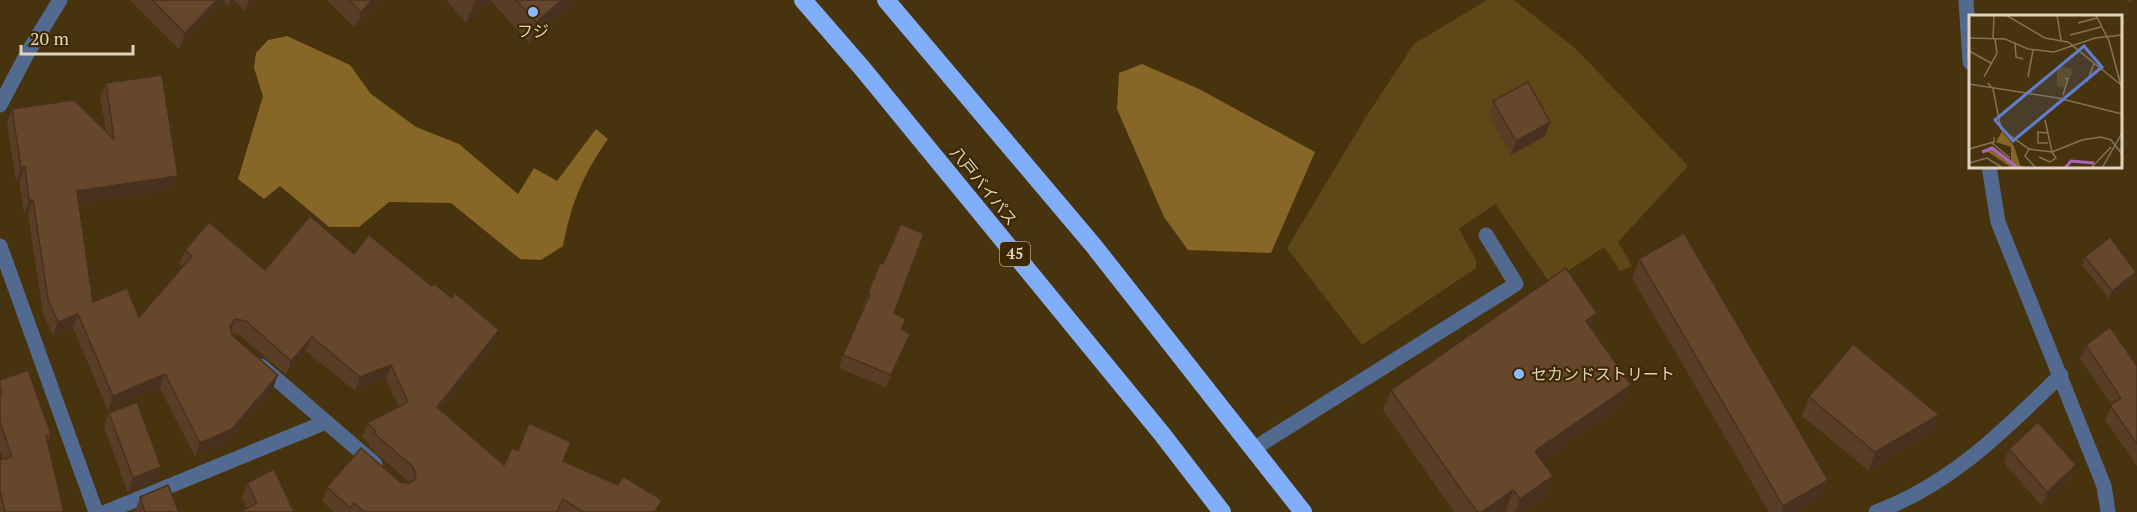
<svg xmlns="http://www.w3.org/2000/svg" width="2137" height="512" font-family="'PT Serif','Noto Sans JP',serif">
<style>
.green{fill:#604717}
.forest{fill:#876628}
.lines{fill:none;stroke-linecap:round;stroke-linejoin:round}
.minor{stroke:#536a90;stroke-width:15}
.highway{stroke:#81aef9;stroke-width:18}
.wall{fill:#593d26}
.shaded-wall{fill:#48321f}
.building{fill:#67472c;stroke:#48321f;stroke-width:1.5}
.poi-dot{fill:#8fb8fd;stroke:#3c2902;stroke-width:2}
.labels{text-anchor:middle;stroke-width:4.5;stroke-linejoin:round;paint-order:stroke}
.shield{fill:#3c2902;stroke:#aea086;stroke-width:1.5}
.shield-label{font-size:15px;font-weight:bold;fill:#dfd3bf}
.poi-label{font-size:16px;fill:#dfd3bf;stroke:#3c2902}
.street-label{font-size:16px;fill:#dfd3bf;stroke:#3c2902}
.inset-river{fill:none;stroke:#ab63ba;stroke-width:3}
.inset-road{fill:none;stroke:#847354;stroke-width:1.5}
.view{fill:#617dcf;fill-opacity:0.15;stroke:#617dcf;stroke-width:3}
.inset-edge{fill:none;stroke:#dfd3bf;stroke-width:3}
</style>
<rect width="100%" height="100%" fill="#47330d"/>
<!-- green -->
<path class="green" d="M1487 0H1514L1576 49 1688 166 1618 242 1632 266 1620 271 1604 247 1550 283 1495 204 1459 229 1476 260V268L1362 345 1287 248 1364 120 1414 44Z"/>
<!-- forest -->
<g class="forest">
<path d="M287 36 350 65 371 94 416 127 459 144 518 194 534 168 557 181 596 129 608 139C583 174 571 204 563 246L541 260 520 259 451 203 389 202 359 227H329L280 186 264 199 238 179 263 96 254 68 256 53 268 40Z"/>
<path d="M1142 64 1199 89 1315 152 1271 253 1188 250 1164 217 1117 109 1119 73Z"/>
</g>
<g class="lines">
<!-- minor -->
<g class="minor">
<path d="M1966 0 1970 62"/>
<path d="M0 105 28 52 60 0"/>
<path d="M1989 166 1998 222 2104 486 2108 512"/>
<path d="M0 246 96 512"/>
<path d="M261 366 375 464"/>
<path d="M1253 449 1516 284 1486 235"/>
<path d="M106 512 326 422"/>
<path d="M1876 512C1952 484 2004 430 2061 375"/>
</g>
<!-- highway -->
<g class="highway">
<path d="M803 0 862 68 1162 434 1222 512"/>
<path d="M886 0 1093 245 1303 512"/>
</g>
</g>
<!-- wall -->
<g class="wall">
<path d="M130 0H234L228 6 224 3 179 49Z"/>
<path d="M234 0H256L245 11Z"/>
<path d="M327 0H383L355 28Z"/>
<path d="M446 0H578L529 43 491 1 466 23Z"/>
<path d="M2124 0H2133L2132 3Z"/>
<path d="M106 83 178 176 173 190 79 204 93 302 139 317 183 267 179 264 185 250 265 270 354 254 494 344 440 410 504 465 518 451 564 461 658 512H334L322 501 327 487 400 482 409 483 408 481 369 447 370 444 362 437 367 423 399 407 386 379 355 391 306 351 286 375 240 335 232 333 273 389 227 443 195 457 160 388 108 411 73 328 53 336 43 313 28 214H24L19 181 16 182 7 123 12 109 106 131 100 97Z"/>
<path d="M1493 101 1545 136 1511 155 1488 115Z"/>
<path d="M2085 257 2136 272 2133 280 2109 299 2082 265Z"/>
<path d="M1639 259 1821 498 1797 512H1769L1632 278Z"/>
<path d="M880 263 894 313 902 330 910 334 906 346 886 388 839 368 843 355 865 306H863Z"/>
<path d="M1592 329 1631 385 1623 406 1542 462 1553 476 1545 497 1524 512H1507L1506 511 1504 512H1454L1383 410 1391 390Z"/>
<path d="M2086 345 2137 366V466L2105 420 2112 405 2080 359Z"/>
<path d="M0 380 51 434 48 442 64 512H0V460H3L0 451Z"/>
<path d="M1809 397 1932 434 1869 471 1802 416Z"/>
<path d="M109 413 161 467 156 481 128 493 104 427Z"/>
<path d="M2009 449 2071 479 2042 506 2004 463Z"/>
<path d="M247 483 294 512 247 508 242 497Z"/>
<path d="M140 497 179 512H135Z"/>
</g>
<!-- shaded-wall -->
<g class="shaded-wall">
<path d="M217 0H225L224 3 179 49 185 33Z"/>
<path d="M230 0H234L228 6Z"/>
<path d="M249 0H256L245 11Z"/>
<path d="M372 0H383L355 28 361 12Z"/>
<path d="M476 0H492L466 23 474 2Z"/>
<path d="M562 0H578L529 43 536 22Z"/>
<path d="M1550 122 1545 136 1511 155 1516 141Z"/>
<path d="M25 167 19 181 16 182 21 168Z"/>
<path d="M178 176 173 190 72 205 77 191Z"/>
<path d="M29 200H33L28 214H24Z"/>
<path d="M2136 272 2133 280 2109 299 2112 291Z"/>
<path d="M1597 313 1590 334 1586 321Z"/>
<path d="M78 314 73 328 53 336 58 322Z"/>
<path d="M235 319 230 333V326Z"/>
<path d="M499 330 494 344 432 421 437 407Z"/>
<path d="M910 334 906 346 886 388 891 375Z"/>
<path d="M312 337 306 351 286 375 291 361Z"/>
<path d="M391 365 386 379 355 391 360 377Z"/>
<path d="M165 374 160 388 108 411 113 396Z"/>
<path d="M278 375 273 389 227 443 195 457 200 443Z"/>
<path d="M1631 385 1623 406 1528 472 1535 451Z"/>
<path d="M1939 415 1932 434 1869 471 1875 452Z"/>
<path d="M2076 465 2071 479 2042 506 2047 492Z"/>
<path d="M161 467 156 481 128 493 133 478Z"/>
<path d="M1553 476 1545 497 1524 512H1515L1520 499Z"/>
<path d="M1828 480 1821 498 1797 512H1781L1783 506Z"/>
<path d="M1513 490 1506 511 1504 512H1482Z"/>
</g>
<!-- building -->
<g class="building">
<path d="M152 0H217L185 33Z"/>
<path d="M349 0H372L361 12Z"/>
<path d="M516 0H562L536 22Z"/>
<path d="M162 75 178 176 77 191 93 302 127 288 139 317 192 256 185 250 209 222 265 270 310 216 354 254 369 235 432 286 434 284 452 298 455 293 499 330 437 407 504 465 512 448 518 451 529 423 571 442 563 461 618 485 623 476 662 500 655 512H583L563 499 557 512H364L354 503 350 508 327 487 361 448 400 482 409 483 414 480 416 475 413 467 374 433 376 431 367 423 408 402 391 365 360 377 312 337 291 361 246 321 235 319 230 326 232 335 278 375 232 429 200 443 165 374 113 396 78 314 58 322 48 299 33 200H29L25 167 21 168 12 109 74 100 114 139 106 83Z"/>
<path d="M1528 82 1550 122 1516 141 1493 101Z"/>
<path d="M901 224 924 234 894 313 906 319 901 329 910 334 891 375 843 355 870 294 868 293 880 263 883 264Z"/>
<path d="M1684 233 1828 480 1783 506 1639 259Z"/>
<path d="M2110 237 2136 272 2112 291 2085 257Z"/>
<path d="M1566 268 1597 313 1586 321 1631 385 1535 451 1553 476 1520 499 1513 490 1482 512H1477L1391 390Z"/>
<path d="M2110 327 2137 366V444L2110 405 2121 398 2086 345Z"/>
<path d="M1853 344 1939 415 1875 452 1809 397Z"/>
<path d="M28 370 51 434 46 436 64 512H5L0 491V460L12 457 0 422V395L2 394 0 388V380Z"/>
<path d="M137 402 161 467 133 478 109 413Z"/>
<path d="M2038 422 2076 465 2047 492 2009 449Z"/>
<path d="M274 469 294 512H240L257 503 247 483Z"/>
<path d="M168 485 179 512H145L140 497Z"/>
</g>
<!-- markers -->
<g class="poi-dot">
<circle cx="533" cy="12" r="6"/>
<circle cx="1519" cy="374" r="6"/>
</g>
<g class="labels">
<!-- shield labels -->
<rect class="shield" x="1000" y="242" width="30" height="24" rx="4.5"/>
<g class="shield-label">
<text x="1015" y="259">45</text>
</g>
<!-- poi labels -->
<g class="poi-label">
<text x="533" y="37">フジ</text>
<text x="1531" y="380" text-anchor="start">セカンドストリート</text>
</g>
<!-- street labels -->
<g class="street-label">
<text transform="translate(984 186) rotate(51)" y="6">八戸バイパス</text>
</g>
</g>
<!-- overview -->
<g transform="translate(1969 15)">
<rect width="153" height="153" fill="#47330d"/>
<path d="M88 52 102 53 103 59 95 72 88 71Z" fill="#604717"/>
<path d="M33 116 45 131 51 150 58 153H43L19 137 14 138 23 131 42 145V132L27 127Z" fill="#876628"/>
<path class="inset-river" d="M13 137 23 133 49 153M96 153 102 146 125 148"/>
<path class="inset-road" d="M37 0 76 23 99 27 151 69M88 0 92 25M127 0 140 26 153 74M109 8 128 3M101 20 132 12M0 23 36 24 59 34 85 37 126 23 153 20M24 24 25 0M46 28 47 42 54 44M0 36 22 48M15 62 28 38 26 24M59 62 64 35M118 67 125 49M19 68 24 74 32 114 60 134 83 137 87 143 81 147 70 142M0 69 89 83 153 99M94 80 99 64 96 63M76 105 83 137 113 125 132 122 142 125 153 139M23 128 41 143M79 128H69V117L79 118M0 134 25 127V122M60 134 56 141 67 153M0 148 18 143 34 153M122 153 142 132M133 153 153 118"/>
<path class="view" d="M115 31 133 52 44 126 26 105Z"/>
<rect width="153" height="153" class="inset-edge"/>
</g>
<!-- scale -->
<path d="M21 45v9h112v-9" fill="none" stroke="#dfd3bf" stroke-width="3"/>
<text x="30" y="45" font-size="18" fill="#dfd3bf" stroke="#3c2902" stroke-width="4.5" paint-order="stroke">20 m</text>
</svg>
